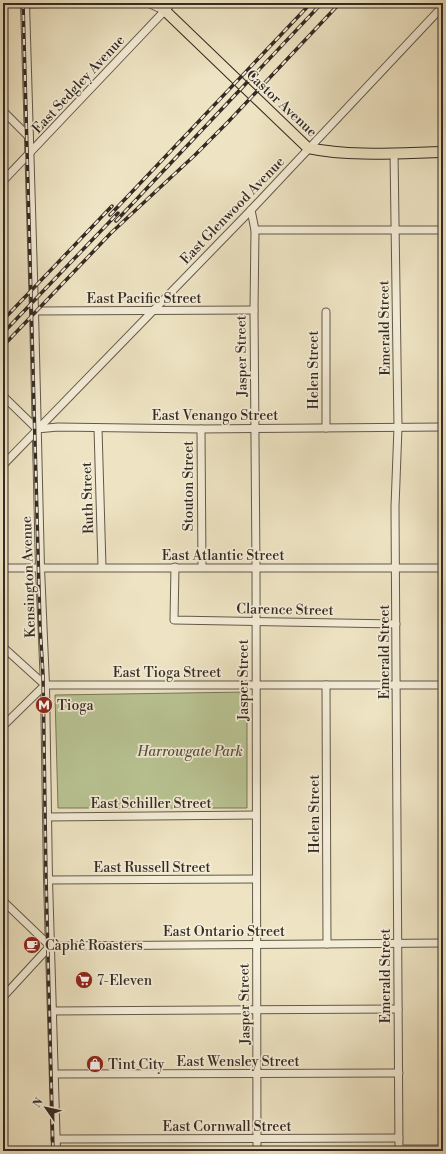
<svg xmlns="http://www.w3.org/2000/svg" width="446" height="1154" font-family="'Libre Bodoni',serif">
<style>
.green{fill:#b9c494;stroke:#77785b}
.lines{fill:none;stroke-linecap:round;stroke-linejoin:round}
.minor-casing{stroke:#63594a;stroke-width:9}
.tertiary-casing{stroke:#63594a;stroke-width:10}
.primary-casing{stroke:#352b22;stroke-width:12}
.minor{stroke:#f4edd8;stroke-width:7}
.tertiary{stroke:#f4edd8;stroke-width:8}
.primary{stroke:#eee4c3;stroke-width:10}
.rail-casing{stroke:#352b22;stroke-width:3.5}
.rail{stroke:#f4edd8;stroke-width:2;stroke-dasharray:6;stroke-linecap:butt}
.labels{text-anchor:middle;stroke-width:3.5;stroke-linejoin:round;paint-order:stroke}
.street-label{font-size:14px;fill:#352b22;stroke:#f4edd8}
.poi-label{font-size:14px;fill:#352b22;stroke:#f4edd8;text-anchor:start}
.park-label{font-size:14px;font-style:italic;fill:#56513e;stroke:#f4edd8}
</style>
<rect width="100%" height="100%" fill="#eee4c3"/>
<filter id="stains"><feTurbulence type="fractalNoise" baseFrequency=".005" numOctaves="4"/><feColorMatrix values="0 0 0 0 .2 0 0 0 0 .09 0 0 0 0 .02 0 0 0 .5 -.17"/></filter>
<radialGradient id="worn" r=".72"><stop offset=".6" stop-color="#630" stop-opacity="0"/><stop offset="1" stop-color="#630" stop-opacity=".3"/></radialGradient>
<!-- green -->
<path class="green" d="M247 692V808H58L55 695Z"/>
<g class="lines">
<defs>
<g id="minor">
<path d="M148 3 161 9"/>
<path d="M25 4 75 3"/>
<path d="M3 111 29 137"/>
<path d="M394 153 398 427 395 507 399 1151"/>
<path d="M3 181 172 3"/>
<path d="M251 210 255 230 254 310 256 568 257 1151"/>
<path d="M255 230H443"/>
<path d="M34 311 254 310"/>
<path d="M326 312V428"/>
<path d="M3 396 37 429"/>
<path d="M98 428 102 567"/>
<path d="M37 429 58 427 201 429 443 427"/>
<path d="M201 429 202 567"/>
<path d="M3 465 251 210 443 6"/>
<path d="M175 567 174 620 396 624"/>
<path d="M3 568H443"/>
<path d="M3 647 45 685"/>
<path d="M326 685 327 944"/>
<path d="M3 726 45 685H443"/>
<path d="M47 817 256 815"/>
<path d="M48 880 256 879"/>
<path d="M3 901 50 946"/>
<path d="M50 946 443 943"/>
<path d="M3 997 50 946"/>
<path d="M52 1011 398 1009"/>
<path d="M54 1074 399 1073"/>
<path d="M55 1139 399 1138"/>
<path d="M399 1149H443"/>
<path d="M3 1150 4 1151"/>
</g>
<path id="tertiary" d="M25 3 34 311 40 568 45 685 48 880 56 1151"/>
<path id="primary" d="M157 3 308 148C352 157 399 153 443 152"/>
</defs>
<!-- minor casing -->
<use href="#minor" class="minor-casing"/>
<!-- tertiary casing -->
<use href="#tertiary" class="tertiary-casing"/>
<!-- primary casing -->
<use href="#primary" class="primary-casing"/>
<!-- minor -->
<use href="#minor" class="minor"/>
<!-- tertiary -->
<use href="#tertiary" class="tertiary"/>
<!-- primary -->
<use href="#primary" class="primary"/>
<defs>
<g id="rail">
<path d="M23 3 40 626 43 675 46 878 53 1151"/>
<path d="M110 215 311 3"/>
<path d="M116 221 322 3"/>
<path d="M3 320 112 206"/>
<path d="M3 333 118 213"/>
<path d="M3 346 111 233 195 155 228 122 340 3"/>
</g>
</defs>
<!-- rail casing -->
<use href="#rail" class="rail-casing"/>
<!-- rail -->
<use href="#rail" class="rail"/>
</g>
<!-- icons -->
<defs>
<symbol id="metro-disc" viewBox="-11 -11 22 22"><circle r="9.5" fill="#8f2418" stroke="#f4edd8"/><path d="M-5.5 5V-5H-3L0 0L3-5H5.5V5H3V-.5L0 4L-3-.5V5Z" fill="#fff"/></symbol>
<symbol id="cafe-disc" viewBox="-11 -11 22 22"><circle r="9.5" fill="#8f2418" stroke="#f4edd8"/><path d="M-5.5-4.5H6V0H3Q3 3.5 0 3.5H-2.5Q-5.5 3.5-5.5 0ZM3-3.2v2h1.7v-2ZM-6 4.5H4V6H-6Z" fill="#fff"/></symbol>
<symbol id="supermarket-disc" viewBox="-11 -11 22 22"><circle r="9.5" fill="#8f2418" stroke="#f4edd8"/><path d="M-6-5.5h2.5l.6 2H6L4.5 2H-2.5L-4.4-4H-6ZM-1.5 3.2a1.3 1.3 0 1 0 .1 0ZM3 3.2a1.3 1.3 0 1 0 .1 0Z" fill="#fff"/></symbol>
<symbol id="shop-disc" viewBox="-11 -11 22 22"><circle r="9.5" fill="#8f2418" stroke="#f4edd8"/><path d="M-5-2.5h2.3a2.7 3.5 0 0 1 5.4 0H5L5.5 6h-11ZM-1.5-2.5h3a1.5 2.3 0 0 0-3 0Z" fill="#fff"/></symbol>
</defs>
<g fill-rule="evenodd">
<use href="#metro-disc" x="34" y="695" width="20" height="20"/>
<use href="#cafe-disc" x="22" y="935" width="20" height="20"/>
<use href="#supermarket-disc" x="74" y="970" width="20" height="20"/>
<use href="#shop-disc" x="85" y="1054" width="20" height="20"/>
</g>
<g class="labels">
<!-- street labels -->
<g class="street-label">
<text transform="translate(78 84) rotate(-47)" y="5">East Sedgley Avenue</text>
<text transform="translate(282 103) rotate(43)" y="5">Castor Avenue</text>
<text transform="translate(232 210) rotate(-46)" y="5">East Glenwood Avenue</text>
<text x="144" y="303">East Pacific Street</text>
<text transform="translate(384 328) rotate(-91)" y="5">Emerald Street</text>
<text transform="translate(241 356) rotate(-91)" y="5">Jasper Street</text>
<text transform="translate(313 370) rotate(-90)" y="5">Helen Street</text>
<text x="215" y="420">East Venango Street</text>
<text transform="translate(188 486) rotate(-90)" y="5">Stouton Street</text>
<text transform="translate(87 498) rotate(-92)" y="5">Ruth Street</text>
<text x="223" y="560">East Atlantic Street</text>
<text transform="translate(28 577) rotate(-92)" y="5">Kensington Avenue</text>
<text transform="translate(285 609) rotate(1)" y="5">Clarence Street</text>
<text transform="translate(384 652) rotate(-90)" y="5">Emerald Street</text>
<text x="167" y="677">East Tioga Street</text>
<text transform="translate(243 680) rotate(-90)" y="5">Jasper Street</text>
<text x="151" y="808">East Schiller Street</text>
<text transform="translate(314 814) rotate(-90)" y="5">Helen Street</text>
<text x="152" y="872">East Russell Street</text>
<text x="224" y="936">East Ontario Street</text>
<text transform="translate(385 976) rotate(-90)" y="5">Emerald Street</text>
<text transform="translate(244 1004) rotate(-91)" y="5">Jasper Street</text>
<text x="238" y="1066">East Wensley Street</text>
<text x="227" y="1131">East Cornwall Street</text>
</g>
<!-- poi labels -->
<g class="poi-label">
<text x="57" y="710">Tioga</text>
<text x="45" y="950">Càphê Roasters</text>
<text x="97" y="985">7-Eleven</text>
<text x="108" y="1069">Tint City</text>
</g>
<!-- park labels -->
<g class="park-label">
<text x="190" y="756">Harrowgate Park</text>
</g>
</g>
<!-- margin -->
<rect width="446" height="1154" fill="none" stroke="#eee4c3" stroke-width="16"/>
<rect x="4" y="4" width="438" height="1146" fill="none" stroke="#352b22" stroke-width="2"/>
<rect x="8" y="8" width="430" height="1138" fill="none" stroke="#352b22"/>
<!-- north arrow -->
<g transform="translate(46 1108) rotate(304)" stroke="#f4edd8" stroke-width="3" paint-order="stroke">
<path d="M0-3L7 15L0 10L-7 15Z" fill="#352b22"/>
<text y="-6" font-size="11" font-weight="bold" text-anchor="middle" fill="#352b22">N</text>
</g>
<rect width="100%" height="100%" filter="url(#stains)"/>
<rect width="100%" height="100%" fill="url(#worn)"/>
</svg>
